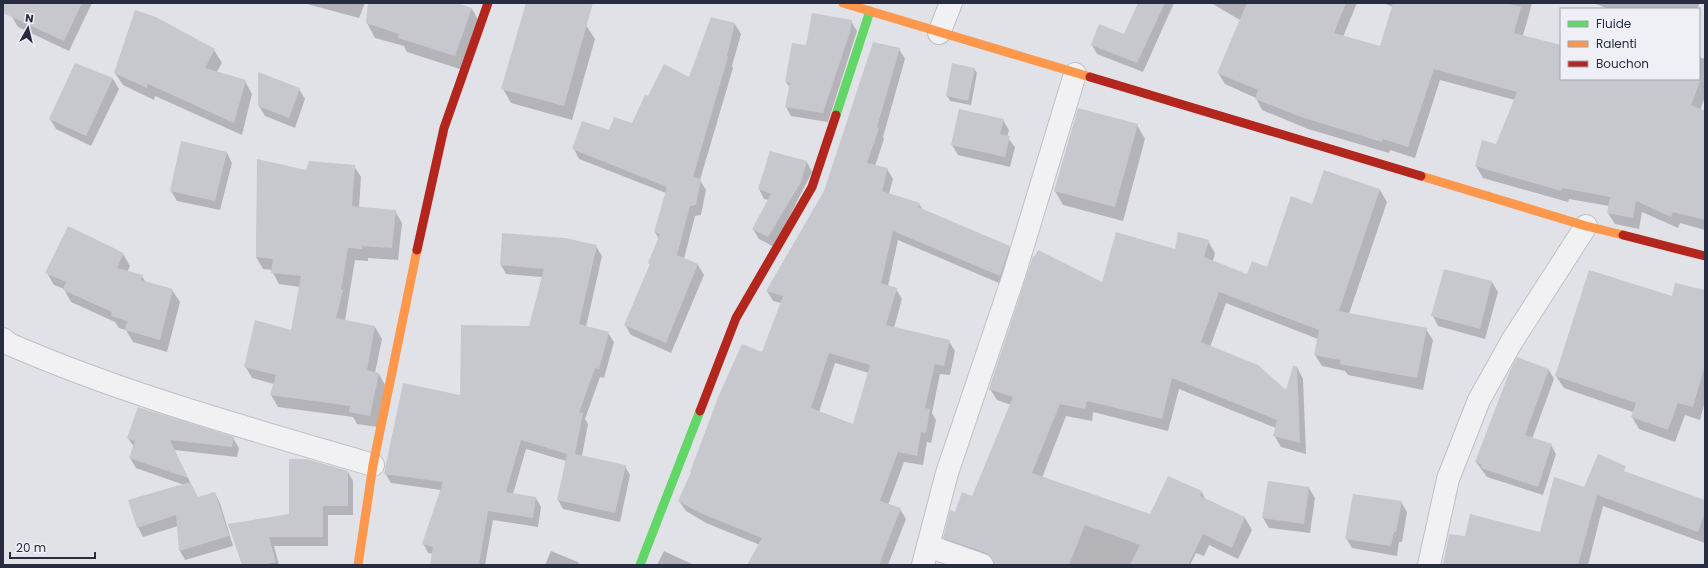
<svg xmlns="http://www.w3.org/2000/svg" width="1708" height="568" font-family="Poppins,sans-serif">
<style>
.shadow{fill:#0003;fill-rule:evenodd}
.building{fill:#c7c8ce;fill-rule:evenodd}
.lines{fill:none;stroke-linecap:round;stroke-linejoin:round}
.street-casing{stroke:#bfc0c5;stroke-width:24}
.street{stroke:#f1f1f3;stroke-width:22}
.fast{stroke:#63d668;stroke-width:9}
.slow{stroke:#ff974d;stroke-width:9}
.jam{stroke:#b3261e;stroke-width:9}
</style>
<rect width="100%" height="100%" fill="#e1e2e7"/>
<!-- shadow -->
<g class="shadow">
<path d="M19 3H92L69 51 18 27 12 17Z"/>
<path d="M303 3H365L359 18Z"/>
<path d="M369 3H453L472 9 480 23 463 70 407 52 404 46 375 38 367 23Z"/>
<path d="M1139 3H1174L1143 72 1097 54 1092 45 1124 35Z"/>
<path d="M1211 3H1357L1343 37 1380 48 1393 7 1384 3H1532L1523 36 1561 46V79H1699V57L1705 59V97L1700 110 1705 112V230L1680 223 1678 228 1642 212 1639 229 1615 224 1608 213 1609 206 1569 199 1568 202 1483 178 1476 166 1497 146 1515 100 1440 80 1415 158 1390 150 1389 153 1308 129 1262 110 1256 98 1225 84 1218 73 1240 20Z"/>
<path d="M1593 3H1700L1697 9H1609Z"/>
<path d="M712 18 735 24 741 34 732 66 733 68 700 180 706 190 701 215 695 216 684 259 698 265 704 275 671 353 631 335 625 325 651 266 649 263 659 239 655 232 666 193 579 159 574 149 609 131 633 125 649 98 689 78Z"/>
<path d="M851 21 857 31 828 122 791 116 786 107 790 88 786 82 807 46Z"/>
<path d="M586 25 595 39 572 120 511 103 503 89Z"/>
<path d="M899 49 905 59 883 137 884 139 875 166 887 169 893 179 889 194 919 204 924 211 1009 247 1015 257 1006 286 898 240 888 286 896 289 902 299 894 328 949 341 955 351 950 375 940 374 932 413 936 420 931 443 927 442 923 465 904 462 888 505 900 509 906 519 888 565H748L760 545 706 523 686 511 679 501 692 474 691 472 762 353 781 303 773 301 767 291 825 191ZM835 363 869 373 854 425 819 412Z"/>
<path d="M214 50 222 63 216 73 245 81 252 94 242 135 155 96 154 100 123 85 115 73Z"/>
<path d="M76 64 113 79 119 89 91 146 56 129 50 119Z"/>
<path d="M974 68 977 73 971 105 950 101 947 96Z"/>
<path d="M299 89 305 99 295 128 265 116 259 106Z"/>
<path d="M1003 120 1009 130 1007 137 1015 147 1010 167 958 155 952 145Z"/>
<path d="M1137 125 1145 139 1123 221 1063 205 1055 191Z"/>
<path d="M227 153 232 163 220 210 177 201 171 191Z"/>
<path d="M258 160 306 171 354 166 361 177 359 208 395 211 402 223 398 260 368 258V261L355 260 345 321 375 327 382 339 375 373 379 374 385 385 377 427 357 424 353 417 278 407 271 395 274 384 252 378 245 366 292 331 300 287 279 284 273 273V270L263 269 256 257Z"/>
<path d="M807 162 812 172 774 247 759 239 753 229 769 200 764 199 759 189Z"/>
<path d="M1325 172 1380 190 1387 202 1349 314 1426 329 1433 340 1423 390 1348 375 1345 371 1322 366 1315 355 1318 339 1226 303 1210 347 1286 392 1297 367 1303 379 1306 454 1281 447 1274 435 1276 428 1179 389 1168 431 1093 412 1092 421 1066 416 1042 478 1151 516 1202 492 1206 501 1245 518 1252 530 1238 559 1209 545 1204 556 1196 553 1190 565H994L951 550 944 538 956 514 973 497 1011 405 997 400 990 389 1102 283 1175 250 1208 241 1215 253 1213 261 1248 276 1268 268 1313 205Z"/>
<path d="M596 246 602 256 586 327 608 333 614 342 604 378 600 377 585 419 588 424 582 456 625 466 630 475 620 522 563 509 558 500 566 461 526 449 513 494 536 498 541 507 538 527 493 520 485 565H431L433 554 428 553 423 543 441 490 391 483 385 473 530 327 542 277 506 274 501 265Z"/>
<path d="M123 254 130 266 127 272 142 276 146 283 172 290 180 302 167 352 133 342 126 330 119 328 115 322 71 302 64 289 54 285 47 273Z"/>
<path d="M1492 282 1498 292 1485 339 1438 326 1433 316Z"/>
<path d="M1705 291V401L1700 420 1685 415 1675 442 1639 429 1632 417 1633 412 1564 388 1556 376 1673 297Z"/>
<path d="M1549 370 1554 379 1532 439 1551 445 1556 454 1543 495 1487 477 1476 462Z"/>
<path d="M128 438H233L239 448 237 457 174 450 198 498 215 493 220 503 233 546 185 560 180 551 178 526 143 537 138 527 184 485 136 468 130 458 134 447Z"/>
<path d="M348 472 353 481V515H328V546H274L279 565H243L229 525 290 515Z"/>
<path d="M1309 488 1315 498 1310 533 1269 528 1263 518Z"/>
<path d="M1585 488 1705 501V543L1603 506 1588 565H1444L1466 537 1540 534Z"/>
<path d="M1401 502 1407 512 1402 542H1399L1397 556 1352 548 1346 538Z"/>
<path d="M551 551 578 562 580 565H545Z"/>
<path d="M664 551 694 565H657Z"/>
</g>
<!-- building -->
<g class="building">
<path d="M3 3H82L64 41 3 13Z"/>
<path d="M368 3H456L472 8 455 56 398 38 399 34 366 23Z"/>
<path d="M526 3H593L564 106 501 89Z"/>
<path d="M1138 3H1165L1137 63 1091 45 1099 24 1124 34Z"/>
<path d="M1247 3H1346L1334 33 1380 46 1393 3H1505L1521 7 1514 33 1561 45V79H1701L1691 105 1705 111V220L1673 212 1671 217 1636 201 1633 218 1607 213 1610 197 1562 188 1561 191 1475 166 1482 140 1496 144 1517 92 1434 69 1408 147 1383 139 1382 142 1301 117 1255 99 1258 90 1217 73Z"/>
<path d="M135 10 156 17 215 49 205 68 246 80 234 123 148 84 147 88 114 73Z"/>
<path d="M812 13 852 20 850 32 823 113 785 107 790 83 785 82 792 43 806 45Z"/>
<path d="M711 17 735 23 727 56 728 57 693 177 701 179 696 205 690 206 677 255 698 264 666 343 624 325 650 264 648 263 660 234 654 232 667 187 572 149 582 121 609 130 614 117 632 123 645 95 648 96 664 64 689 77Z"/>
<path d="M873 42 900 48 877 127 879 128 867 163 888 168 882 191 920 203 918 207 1010 246 1000 276 893 231 881 283 897 288 886 325 950 340 944 366 935 364 925 408 930 409 926 433 921 432 917 456 898 452 880 501 901 508 879 565H747L762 538 700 513 678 501 691 472H690L719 395 742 344 762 352 783 296 766 291 824 191ZM829 353 870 365 853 424 811 408Z"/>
<path d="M75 63 113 78 86 136 49 119Z"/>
<path d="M952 63 975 68 968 101 946 96Z"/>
<path d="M258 72 300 88 289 118 258 106Z"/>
<path d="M1078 108 1138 124 1115 207 1054 191Z"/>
<path d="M959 109 1004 119 1000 134 1010 136 1005 157 951 145Z"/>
<path d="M181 141 227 152 215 201 170 191Z"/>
<path d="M770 151 807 161 801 182 768 237 752 229 771 194 758 189Z"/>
<path d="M257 159 306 170 309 161 355 165 352 206 396 210 392 248 362 246V249L348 248 341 290H343L336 318 375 326 367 370 379 373 370 416 349 412 350 406 270 395 276 375 244 367 255 320 291 330 301 276 271 273 273 259 256 257Z"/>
<path d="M1324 170 1380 189 1339 311 1427 328 1417 378 1340 364V360L1314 355 1319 330 1219 292 1201 342 1258 365 1286 390 1293 366H1297L1300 443 1273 436 1277 420 1172 378 1162 419 1087 401 1085 409 1060 404 1032 473 1150 514 1168 476 1202 491 1200 496 1245 517 1232 548 1203 534 1188 565H1130L1140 545 1085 525 1069 565H997L994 564 991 557 986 553 943 538 950 510 955 512 962 492 972 496 1013 397 989 389 1033 256H1035L1038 250 1102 282 1116 232 1175 249 1178 232 1209 240 1204 257 1247 274 1252 261 1267 267 1291 196 1312 204Z"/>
<path d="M68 226 124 253 117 268 143 275 141 280 173 289 160 340 125 330 127 321 111 316 112 312 63 290 66 282 45 273Z"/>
<path d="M502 233 565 238 597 245 579 324 609 332 599 369 595 368 579 413H583L575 454 626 465 615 513 557 500 567 454 521 440 506 492 536 497 533 518 488 511 479 565H430L433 547 422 544 443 482 384 474 403 383 460 395 461 325 529 326 544 269 500 265Z"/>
<path d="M1444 269 1492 281 1480 329 1431 316Z"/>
<path d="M1589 270 1672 296 1675 283 1705 290V365L1693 407 1678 403 1668 430 1631 417 1636 403 1555 376Z"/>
<path d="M1517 357 1549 369 1525 435 1552 444 1538 487 1481 468 1482 465 1475 462 1509 373Z"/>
<path d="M138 407 234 437 232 447 170 440 188 478 129 458 135 441 127 438Z"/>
<path d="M1598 454 1626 466 1624 471 1705 500V512L1698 532 1597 495 1578 565H1443L1449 534 1465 536 1470 514 1540 532 1554 477 1584 487Z"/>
<path d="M289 459H307L348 471V506H323V537H269L276 562 263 565H242L228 524 289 514Z"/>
<path d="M1268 481 1309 487 1304 524 1262 518Z"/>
<path d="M190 482 198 497 215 492 229 536 179 551 176 515 137 528 128 500Z"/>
<path d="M1353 494 1402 501 1396 532H1394L1391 546 1345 539Z"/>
</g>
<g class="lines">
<defs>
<g id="street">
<path d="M939 33 951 3"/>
<path d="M3 339 9 344C126 395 251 429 373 465"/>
<path d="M928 546 982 565"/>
<path d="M923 565 947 473 1014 275 1075 74"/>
<path d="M1429 565 1448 479 1479 400 1512 341 1586 226"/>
</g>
</defs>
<!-- street casing -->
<use href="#street" class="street-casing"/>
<!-- street -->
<use href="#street" class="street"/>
<!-- fast -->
<g class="fast">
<path d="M836 115 870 11"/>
<path d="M640 565 700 411"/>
</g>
<!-- slow -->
<g class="slow">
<path d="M843 3 1090 77"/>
<path d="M1421 176 1586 226 1623 235"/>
<path d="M358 565 373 465 417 250"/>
</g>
<!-- jam -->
<g class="jam">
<path d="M1090 77 1421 176"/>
<path d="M1623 235 1705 256"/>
<path d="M417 250 444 128 488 3"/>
<path d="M700 411 736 318 812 187 836 115"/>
</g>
</g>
<!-- border -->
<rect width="1708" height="568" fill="none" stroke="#272c40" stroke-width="8"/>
<!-- legend -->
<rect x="1560" y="8" width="140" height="72" fill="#eef0f6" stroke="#9ea2ad"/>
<rect x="1568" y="21" width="20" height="6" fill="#63d668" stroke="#9ea2ad"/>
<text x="1596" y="28" font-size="12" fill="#272c40">Fluide</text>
<rect x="1568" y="41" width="20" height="6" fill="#ff974d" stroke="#9ea2ad"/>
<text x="1596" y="48" font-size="12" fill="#272c40">Ralenti</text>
<rect x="1568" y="61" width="20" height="6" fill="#b3261e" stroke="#9ea2ad"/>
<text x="1596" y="68" font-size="12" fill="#272c40">Bouchon</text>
<!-- north arrow -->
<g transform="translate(28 28) rotate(8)" stroke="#eef0f6" stroke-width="3" paint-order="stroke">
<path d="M0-3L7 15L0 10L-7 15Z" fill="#272c40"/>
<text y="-6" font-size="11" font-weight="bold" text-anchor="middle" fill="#272c40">N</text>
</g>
<!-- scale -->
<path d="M10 552v6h85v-6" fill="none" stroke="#272c40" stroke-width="2"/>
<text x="16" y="552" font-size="12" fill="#272c40" stroke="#eef0f6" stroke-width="3" paint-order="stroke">20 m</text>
</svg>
